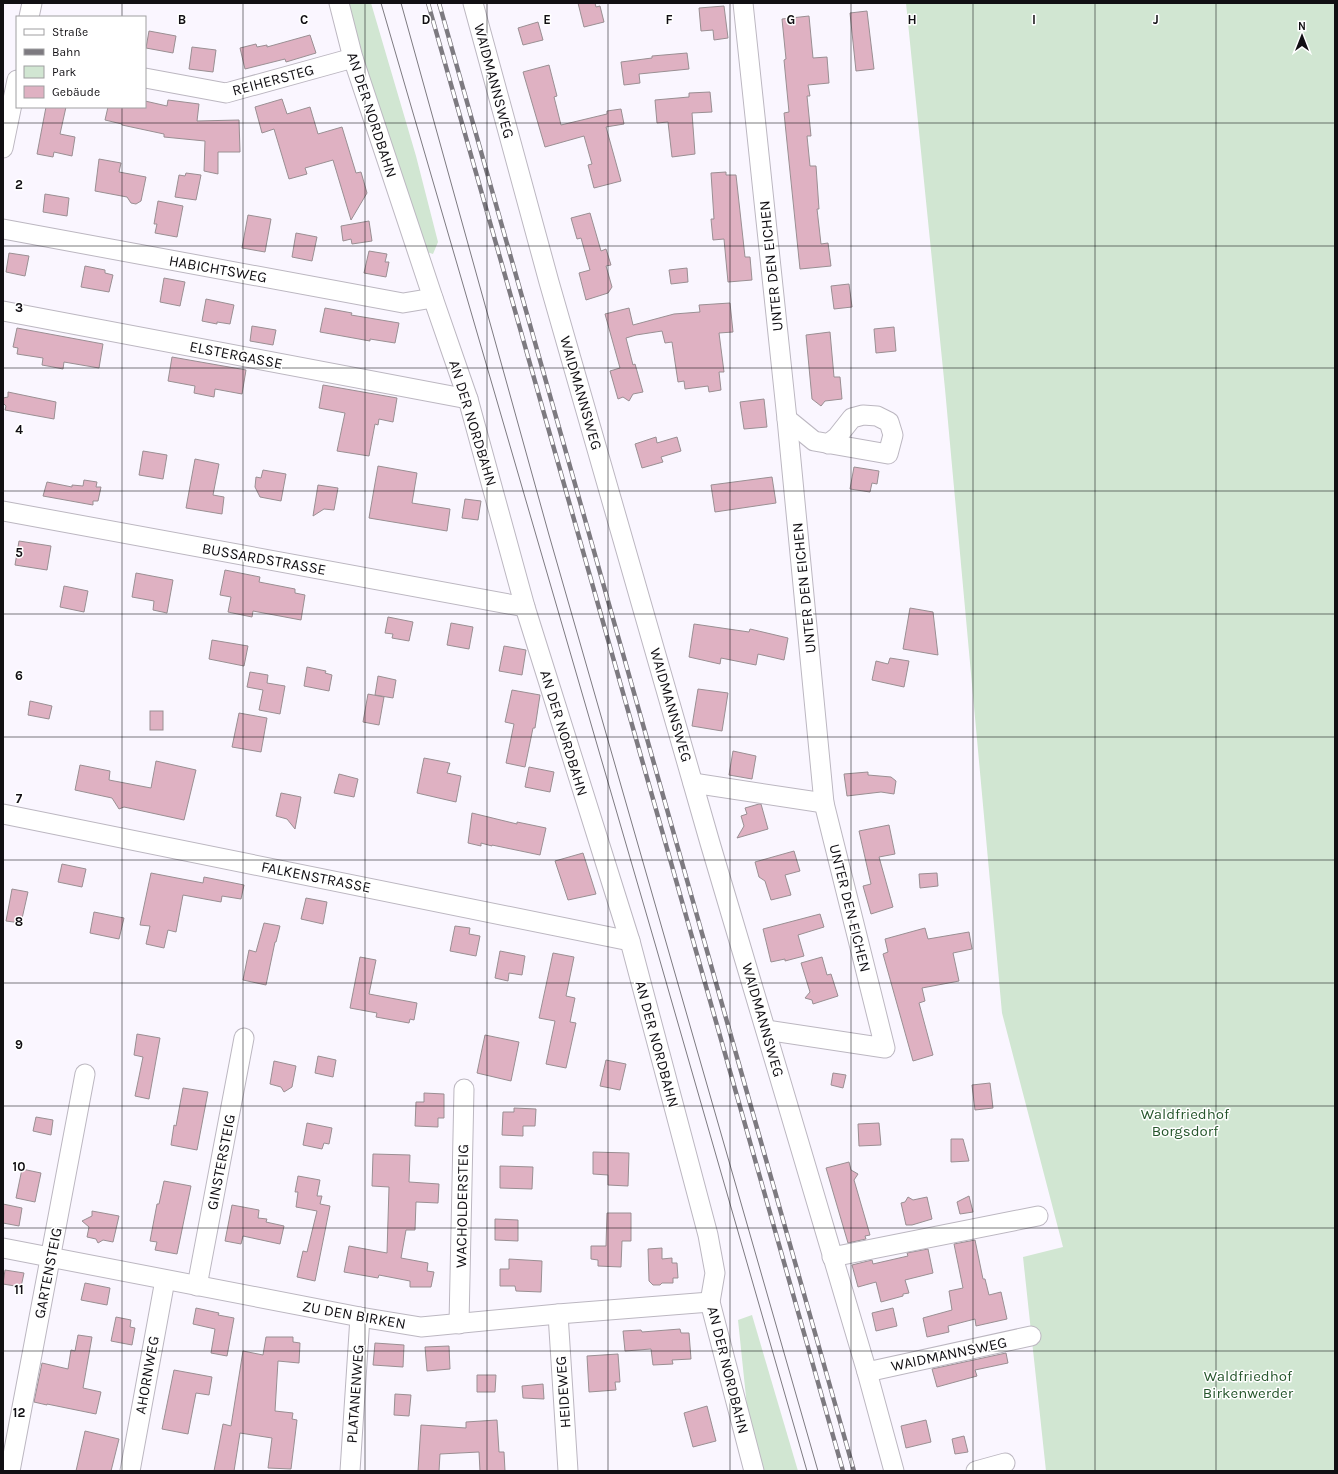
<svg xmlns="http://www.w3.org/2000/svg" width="1338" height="1474" font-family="Karla,sans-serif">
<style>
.green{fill:#d1e6d2}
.building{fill:#dfb1c2;stroke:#9a8f93}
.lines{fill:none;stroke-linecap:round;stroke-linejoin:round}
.minor-casing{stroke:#bcb7c1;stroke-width:21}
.minor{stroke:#fff;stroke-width:19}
.tram{stroke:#7d7a80;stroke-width:1}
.rail-casing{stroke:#7d7a80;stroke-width:4.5}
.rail{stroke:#fff;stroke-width:3;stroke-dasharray:9;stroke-linecap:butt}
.grid{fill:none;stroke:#110f13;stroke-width:1;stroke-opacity:0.55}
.labels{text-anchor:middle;stroke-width:3;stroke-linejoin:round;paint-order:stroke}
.street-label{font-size:15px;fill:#110f13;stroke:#fff}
.park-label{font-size:15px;fill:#25552b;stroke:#fff}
.grid-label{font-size:13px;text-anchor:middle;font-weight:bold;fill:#110f13;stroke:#fff;stroke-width:3;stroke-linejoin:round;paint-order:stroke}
</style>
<rect width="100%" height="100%" fill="#faf6ff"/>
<!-- green -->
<g class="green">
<path d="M346 3H371L416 156 438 242 433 254 421 250 403 177 391 151 362 67 360 45Z"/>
<path d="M906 3H1335V1471H1046L1023 1257 1063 1247 1002 1013 945 389Z"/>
<path d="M752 1315 798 1471H762L749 1426 738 1320Z"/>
</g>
<!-- building -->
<g class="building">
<path d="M578 3H595L596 7 600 6 604 22 584 27Z"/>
<path d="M724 6 728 38 714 40 713 30 701 31 699 8Z"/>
<path d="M867 11 874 69 856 71 850 13Z"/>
<path d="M809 16 813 58 827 57 829 83 808 85 810 96H807L811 136H807L810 166H816L819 209H817L821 244 828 243 831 266 800 269 784 113 789 112 784 60 786 59 782 19Z"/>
<path d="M538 22 543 40 523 45 518 28Z"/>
<path d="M149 31 176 36 173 53 146 48Z"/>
<path d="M310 35 316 53 286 62 285 59 245 69 240 48 256 44 257 47 267 45V47Z"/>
<path d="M192 47 216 50 213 72 189 69Z"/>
<path d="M687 53 689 69 639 74 640 83 624 85 621 62 652 58V56Z"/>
<path d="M549 65 557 96 554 97 561 125 607 114V111L621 109 624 124 606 127 621 181 594 188 588 165 592 164 584 136 545 147 523 72Z"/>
<path d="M710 92 712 112 692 113 695 154 672 157 668 122 657 123 655 100 689 97V93Z"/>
<path d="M282 99 287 114 310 107 318 134 342 127 356 173 361 172 367 193 351 220 333 160 305 168 307 174 289 179 274 129 262 133 255 107Z"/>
<path d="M168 100 199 104 197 121 239 120 240 152H218V174L204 171 205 141 164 137V134L122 125V124L105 120 108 107H145V101L167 106Z"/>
<path d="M46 107H66L60 134 75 137 72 156 54 152 53 157 37 154Z"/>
<path d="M99 159 121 163 119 172 146 177 141 201 136 204 131 203 127 197 95 191Z"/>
<path d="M726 172V175H736L745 257H750L752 280 728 282 724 239 713 240 711 219H714L711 173Z"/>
<path d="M186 173 201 175 196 200 175 197 179 175 185 176Z"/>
<path d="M45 194 69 198 67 216 43 212Z"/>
<path d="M158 201 183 206 177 237 155 233 157 224H154Z"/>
<path d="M590 213 601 251 606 249 611 265 606 266 612 287 608 293 586 300 579 273 590 270 581 238 577 239 571 218Z"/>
<path d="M248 215 271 219 265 252 242 248Z"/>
<path d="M369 221 372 241 352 244 351 239 343 241 341 226Z"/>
<path d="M296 233 317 237 312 261 292 257Z"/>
<path d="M369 251 387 254 385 262H389L386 277 364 273Z"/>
<path d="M9 253 29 256 25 276 6 272Z"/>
<path d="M85 266 105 270V273L113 275 109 292 81 287Z"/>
<path d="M687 268 688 282 671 284 669 270Z"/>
<path d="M164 278 185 282 180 306 160 302Z"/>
<path d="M849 284 852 307 834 309 831 286Z"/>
<path d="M206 299 234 305 230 324 217 322V324L202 321Z"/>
<path d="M730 303 733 332 719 333 724 372H719L721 390 709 392 708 386 685 389 684 381 678 382 672 342 665 343 662 331 636 335 626 338 633 365 635 364 643 392 633 394 629 401 623 397 618 399 610 371 620 368 605 314 629 308 633 325 674 314 700 312 699 305Z"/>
<path d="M325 308 352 313 351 315 399 323 395 343 370 339V341L320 332Z"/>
<path d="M252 326 276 330 273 345 250 341Z"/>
<path d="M894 327 896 351 876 353 874 329Z"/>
<path d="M17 328 103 344 99 368 64 362 63 369 53 367 42 365 43 358 17 354 18 348 13 347Z"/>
<path d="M830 332 834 377H840L842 399 825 401 821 406 812 399 806 335Z"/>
<path d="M172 357 246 370 242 394 215 389 214 397 194 393 195 386 168 381Z"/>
<path d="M323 385 397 398 393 422 379 419 378 425 375 424 369 456 337 451 345 413 319 408Z"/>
<path d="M8 392 56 402 54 419 5 410 6 406 3 403V398L8 397Z"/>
<path d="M764 399 767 427 744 429 740 402Z"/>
<path d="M656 437 657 443 677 437 681 451 661 457 663 462 642 468 635 444Z"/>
<path d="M143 451 167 455 163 479 139 475Z"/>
<path d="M195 459 219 464 213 495 224 497 222 514 186 508Z"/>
<path d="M378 466 417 473 412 503 450 509 447 531 369 518Z"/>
<path d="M854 467 879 471 877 484 872 483 870 492 850 489Z"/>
<path d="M263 470 286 474 281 501 260 497 255 487 256 477 261 478Z"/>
<path d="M772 477 776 503 715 512 711 485Z"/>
<path d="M84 480 97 482 96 487H101L98 501H93V505L43 496 47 482 72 487V485L83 486Z"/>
<path d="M318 485 338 488 334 510 324 509 313 516Z"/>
<path d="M465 499 481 501 478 520 462 518Z"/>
<path d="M19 541 51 546 47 570 15 565Z"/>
<path d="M225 570 260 577 259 582 295 589V593L305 595 301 620 253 611 252 617 228 612 231 597 220 595Z"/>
<path d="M136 573 173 580 167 613 153 610 154 601 132 597Z"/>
<path d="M64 586 88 591 84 612 60 607Z"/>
<path d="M910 608 933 612 938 655 903 649Z"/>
<path d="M388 617 413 622 409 641 392 638 393 634 385 633Z"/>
<path d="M451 623 473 627 469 649 447 645Z"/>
<path d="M694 624 749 632 750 629 788 638 784 660 758 654 756 665 721 658 720 664 689 657Z"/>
<path d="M212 640 248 646 244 666 209 659Z"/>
<path d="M504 646 526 650 522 675 499 671Z"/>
<path d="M890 658 909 661 904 687 872 680 876 661 888 664Z"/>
<path d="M307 667 326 671 325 673 332 675 329 691 304 686Z"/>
<path d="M250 672 268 675 267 683 285 686 280 714 259 710 263 690 247 687Z"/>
<path d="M378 676 396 680 393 698 375 695Z"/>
<path d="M698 689 728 693 722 731 692 726Z"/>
<path d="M512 690 540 695 535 728H533L525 767 506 763 514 724 505 722Z"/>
<path d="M368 694 384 697 379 725 363 722Z"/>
<path d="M30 701 52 706 49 719 28 715Z"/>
<rect x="150" y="711" width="13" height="19"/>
<path d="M239 713 267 718 261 752 232 747Z"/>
<path d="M733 751 756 756 752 779 729 775Z"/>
<path d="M424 758 450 763 447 773 461 776 456 802 417 793Z"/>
<path d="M156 761 196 770 184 820 124 807 119 809 112 798 75 790 80 765 110 771 109 780 151 788Z"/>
<path d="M529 767 554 772 550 792 525 787Z"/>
<path d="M868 772V775L891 777 896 781 894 794 881 792 847 796 844 774Z"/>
<path d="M339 774 358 779 354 797 334 793Z"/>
<path d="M281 793 301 797 295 829 287 819 276 816Z"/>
<path d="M759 804H761L768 829 737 838 744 826 741 816 747 814 745 808Z"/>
<path d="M472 813 517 824V822L546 828 540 855 492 845V846L481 843V846L468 843Z"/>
<path d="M889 825 895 854 879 857 893 907 871 914 863 886 871 884 859 831Z"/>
<path d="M794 851 800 871 785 875 791 895 771 900 765 881 759 877 755 862Z"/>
<path d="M583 853 596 894 568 900 555 861Z"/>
<path d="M62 864 86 869 82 887 58 882Z"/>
<path d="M151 873 203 883 204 877 244 885 241 899 222 896 221 902 183 895 176 932 168 930 164 948 146 944 150 926 140 925Z"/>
<path d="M937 873 938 886 920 888 919 874Z"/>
<path d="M12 889 28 892 21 923 6 921Z"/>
<path d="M306 898 327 902 323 924 301 919Z"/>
<path d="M94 912 124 918 119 939 90 933Z"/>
<path d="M820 914 824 927 798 935 804 956 785 961V959L771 962 763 929Z"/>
<path d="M264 923 280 926 276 942H275L266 985 243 980 249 950 256 952Z"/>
<path d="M455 926 470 928 469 934 480 936 476 956 450 951Z"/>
<path d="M925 928 928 939 969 932 972 949 953 953 959 981 922 988 925 1001 919 1003 933 1055 913 1061 883 954 888 952 885 939Z"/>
<path d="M500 951 525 956 522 975 509 973 508 981 495 978Z"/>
<path d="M553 953 574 957 566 996 575 998 570 1022 576 1023 566 1068 546 1064 555 1021 539 1018Z"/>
<path d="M360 957 376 960 369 994 417 1003 414 1020 410 1019 409 1023 376 1017 377 1013 350 1008Z"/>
<path d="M822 957 827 975 831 974 838 996 813 1004 812 1000 805 998 810 992 801 963Z"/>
<path d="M137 1034 160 1038 149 1099 135 1096 143 1057 134 1055Z"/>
<path d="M485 1035 519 1042 511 1081 477 1073Z"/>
<path d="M318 1056 336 1060 333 1077 315 1073Z"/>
<path d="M606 1060 626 1064 620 1090 600 1086Z"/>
<path d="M274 1061 296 1066 292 1087 284 1092 281 1087 270 1084Z"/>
<path d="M833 1073 846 1075 843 1088 831 1085Z"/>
<path d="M990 1083 993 1108 975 1110 972 1085Z"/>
<path d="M183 1088 208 1092 197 1150 171 1145 174 1125 176 1126Z"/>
<path d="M424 1093 444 1094V1118H438V1127L415 1126 416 1102H424Z"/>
<path d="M514 1108 536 1109 535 1126H523V1136L502 1135 503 1112H514Z"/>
<path d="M36 1117 53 1120 51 1135 33 1131Z"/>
<path d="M307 1123 332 1128 329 1144 324 1143 322 1149 303 1145Z"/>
<path d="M879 1123 881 1145 859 1146 858 1124Z"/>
<path d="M951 1139H963L969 1161 951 1162Z"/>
<path d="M593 1152 629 1153 628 1186 608 1185V1175L593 1174Z"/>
<path d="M373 1154 410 1155 409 1182 439 1184 438 1203 416 1202 415 1230H406L401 1258 428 1263 427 1271 434 1272 431 1287H410V1281L379 1275 378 1278 344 1272 349 1246 387 1253 389 1187 372 1186Z"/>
<path d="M849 1162 851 1170 858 1174 854 1180 870 1235 865 1236 866 1239 848 1243 826 1168Z"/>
<path d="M500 1166 533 1167 532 1189 500 1188Z"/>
<path d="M22 1169 41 1173 35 1202 16 1198Z"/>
<path d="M298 1176 320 1180 317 1196H322L320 1204 330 1206 315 1281 297 1277 303 1251 307 1252 317 1211 296 1207 298 1192H295Z"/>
<path d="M164 1181 191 1186 177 1254 155 1250 157 1242 150 1241 157 1204H159Z"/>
<path d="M969 1196 973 1212 960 1214 957 1202Z"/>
<path d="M908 1197 913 1200 927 1197 932 1219 912 1225H906L901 1203 905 1202Z"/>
<path d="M3 1204 22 1208 19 1226 3 1223Z"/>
<path d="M232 1205 259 1210 258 1218 267 1219 266 1222 284 1226 280 1244 243 1236 241 1244 225 1241Z"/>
<path d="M92 1211 119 1216 113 1242 103 1240 98 1243 96 1239 87 1237 89 1227 82 1221 92 1216Z"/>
<path d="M607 1213H631V1241H622L621 1267 598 1266V1260L591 1259V1246H606Z"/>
<path d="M495 1219 518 1220V1241L495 1240Z"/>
<path d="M975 1240 983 1279H985L989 1295 1001 1292 1007 1319 976 1326 975 1319 948 1326 949 1332 927 1337 923 1318 952 1310 949 1291 963 1288 954 1244Z"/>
<path d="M662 1248V1259L672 1258V1263H677L678 1278H673V1283H662L660 1285H653L649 1281 648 1249Z"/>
<path d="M928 1249 933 1273 905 1280 909 1293 903 1294V1296L881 1302 876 1282 858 1287 852 1265 872 1260 873 1264 908 1256 907 1253Z"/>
<path d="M509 1259 542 1261 541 1292 516 1291 515 1286H500V1269H509Z"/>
<path d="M5 1270 24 1273 21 1287 3 1284Z"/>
<path d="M85 1283 110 1288 107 1305 81 1300Z"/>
<path d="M196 1308 219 1313 218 1315 234 1318 227 1356 211 1353 215 1329 193 1324Z"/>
<path d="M893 1308 897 1326 876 1331 872 1313Z"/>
<path d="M116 1317 131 1320 130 1327 135 1328 132 1345 111 1341Z"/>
<path d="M680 1329 681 1333H689L691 1359 672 1360 673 1364 653 1365 651 1349 625 1351 623 1331 641 1330 642 1332Z"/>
<path d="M78 1335 92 1337 83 1388 101 1392 96 1414 47 1404V1405L34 1402 42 1363 68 1369 71 1350 75 1351Z"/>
<path d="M266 1337H293V1342L300 1343 299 1363 278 1361 275 1411 293 1413 292 1419 297 1420 291 1469 268 1468 272 1438 240 1433 234 1471H214L223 1424 231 1426 243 1351 263 1355Z"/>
<path d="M375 1343 404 1345 403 1367 373 1365Z"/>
<path d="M449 1346 450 1369 427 1371 425 1347Z"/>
<path d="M1006 1353 1008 1363 975 1370 977 1376 937 1387 932 1369Z"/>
<path d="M618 1354 620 1382H615L616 1390 589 1392 587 1356Z"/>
<path d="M174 1370 212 1377 209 1395 196 1393 188 1434 162 1429Z"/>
<path d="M477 1375H496L495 1392H477Z"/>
<path d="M543 1384 544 1399 523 1398 522 1386Z"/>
<path d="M395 1394 411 1395 409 1416 394 1415Z"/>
<path d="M707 1406 716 1441 693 1447 684 1413Z"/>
<path d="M497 1420 499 1452H504L505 1471H480L479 1452 440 1454 439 1471H418L421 1425 466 1428V1422Z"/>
<path d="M926 1420 931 1442 906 1448 901 1426Z"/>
<path d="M85 1431 119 1439 111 1471H76Z"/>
<path d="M964 1436 968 1452 955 1454 952 1439Z"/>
</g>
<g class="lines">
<defs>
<g id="minor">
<path d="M339 3 353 58 433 298 468 399 525 607 630 941 708 1235 715 1273 710 1302 754 1471"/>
<path d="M473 3 549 282 710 843 867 1372 894 1471"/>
<path d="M743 3 787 419 824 803 885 1048 766 1030"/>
<path d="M29 17 32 3"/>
<path d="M145 78 226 93 353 58"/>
<path d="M3 148 17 80"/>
<path d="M3 229 403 303 433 298"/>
<path d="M3 311 468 399"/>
<path d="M787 419 814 441 888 454 893 435 889 422 877 416 863 415 852 418 837 437 828 444"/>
<path d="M3 511 525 607"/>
<path d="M693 783 824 803"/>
<path d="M3 814 630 941"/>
<path d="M3 1248 360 1317 421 1327 558 1314 710 1302"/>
<path d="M832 1257 1038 1216"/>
<path d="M197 1286 244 1038"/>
<path d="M558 1314 568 1471"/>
<path d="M459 1324 464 1089"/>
<path d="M867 1372 1031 1336"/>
<path d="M10 1471 85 1074"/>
<path d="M130 1471 165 1280"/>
<path d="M350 1471 360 1317"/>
<path d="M976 1471 1005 1463"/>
</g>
</defs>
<!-- minor casing -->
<use href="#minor" class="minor-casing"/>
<!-- minor -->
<use href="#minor" class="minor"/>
<!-- tram -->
<g class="tram">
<path d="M381 3 656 947 807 1471"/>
<path d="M401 3 549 535 818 1471"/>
</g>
<defs>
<g id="rail">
<path d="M428 3 843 1471"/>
<path d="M439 3 854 1471"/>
</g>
</defs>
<!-- rail casing -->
<use href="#rail" class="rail-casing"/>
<!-- rail -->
<use href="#rail" class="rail"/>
</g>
<!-- grid -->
<path class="grid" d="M122 3V17M243 3V1471M365 3V1471M487 3V1471M608 3V1471M730 3V1471M851 3V1471M973 3V1471M1095 3V1471M1216 3V1471M122 107V1471M3 123H1335M3 246H1335M3 368H1335M3 491H1335M3 614H1335M3 737H1335M3 860H1335M3 983H1335M3 1106H1335M3 1228H1335M3 1351H1335"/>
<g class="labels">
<!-- street labels -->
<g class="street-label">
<text transform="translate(273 80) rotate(-15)" y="5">REIHERSTEG</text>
<text transform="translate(494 81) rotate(75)" y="5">WAIDMANNSWEG</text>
<text transform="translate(372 115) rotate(72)" y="5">AN DER NORDBAHN</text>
<text transform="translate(771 266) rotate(-96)" y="5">UNTER DEN EICHEN</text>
<text transform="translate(218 269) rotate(10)" y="5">HABICHTSWEG</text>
<text transform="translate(236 355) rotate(11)" y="5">ELSTERGASSE</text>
<text transform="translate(581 393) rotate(74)" y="5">WAIDMANNSWEG</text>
<text transform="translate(473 423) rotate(73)" y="5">AN DER NORDBAHN</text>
<text transform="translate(264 559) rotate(10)" y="5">BUSSARDSTRASSE</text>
<text transform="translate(804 588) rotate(-96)" y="5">UNTER DEN EICHEN</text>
<text transform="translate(671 705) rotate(74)" y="5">WAIDMANNSWEG</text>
<text transform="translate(564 733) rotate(73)" y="5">AN DER NORDBAHN</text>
<text transform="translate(316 877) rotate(11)" y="5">FALKENSTRASSE</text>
<text transform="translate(850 908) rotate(76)" y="5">UNTER DEN EICHEN</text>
<text transform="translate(763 1020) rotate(74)" y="5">WAIDMANNSWEG</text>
<text transform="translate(657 1044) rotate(75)" y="5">AN DER NORDBAHN</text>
<text transform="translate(221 1162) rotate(-79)" y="5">GINSTERSTEIG</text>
<text transform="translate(462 1206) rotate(-89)" y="5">WACHOLDERSTEIG</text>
<text transform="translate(48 1273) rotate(-79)" y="5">GARTENSTEIG</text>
<text transform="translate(354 1315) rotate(10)" y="5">ZU DEN BIRKEN</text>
<text transform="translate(949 1354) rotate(-12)" y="5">WAIDMANNSWEG</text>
<text transform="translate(728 1370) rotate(76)" y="5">AN DER NORDBAHN</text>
<text transform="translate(147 1375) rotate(-80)" y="5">AHORNWEG</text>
<text transform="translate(563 1392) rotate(-94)" y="5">HEIDEWEG</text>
<text transform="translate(355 1394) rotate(-86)" y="5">PLATANENWEG</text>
</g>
<!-- park labels -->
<g class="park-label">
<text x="1185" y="1119">Waldfriedhof<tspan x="1185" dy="17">Borgsdorf</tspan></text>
<text x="1248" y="1381">Waldfriedhof<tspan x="1248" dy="17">Birkenwerder</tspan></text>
</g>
</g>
<g class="grid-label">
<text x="182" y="24">B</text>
<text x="304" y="24">C</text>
<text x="426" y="24">D</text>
<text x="547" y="24">E</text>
<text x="669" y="24">F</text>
<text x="791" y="24">G</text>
<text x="912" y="24">H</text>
<text x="1034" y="24">I</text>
<text x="1156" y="24">J</text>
<text x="19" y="189">2</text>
<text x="19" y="312">3</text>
<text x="19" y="434">4</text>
<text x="19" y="557">5</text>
<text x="19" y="680">6</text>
<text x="19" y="803">7</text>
<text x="19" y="926">8</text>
<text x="19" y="1049">9</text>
<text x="19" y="1171">10</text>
<text x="19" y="1294">11</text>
<text x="19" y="1417">12</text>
</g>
<!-- border -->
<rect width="1338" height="1474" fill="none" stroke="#110f13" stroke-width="8"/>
<!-- legend -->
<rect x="16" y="16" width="130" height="92" fill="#ffffff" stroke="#a09fa1"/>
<rect x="24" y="29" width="20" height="6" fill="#ffffff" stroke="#a09fa1"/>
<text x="52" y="36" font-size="12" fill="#110f13">Straße</text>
<rect x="24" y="49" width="20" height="6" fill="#7d7a80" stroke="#a09fa1"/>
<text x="52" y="56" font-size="12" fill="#110f13">Bahn</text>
<rect x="24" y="66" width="20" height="12" fill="#d1e6d2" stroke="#a09fa1"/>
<text x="52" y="76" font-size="12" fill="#110f13">Park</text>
<rect x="24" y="86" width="20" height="12" fill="#dfb1c2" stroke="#a09fa1"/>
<text x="52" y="96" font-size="12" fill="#110f13">Gebäude</text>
<!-- north arrow -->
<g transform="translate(1302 36)" stroke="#ffffff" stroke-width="3" paint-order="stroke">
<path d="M0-3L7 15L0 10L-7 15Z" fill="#110f13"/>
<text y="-6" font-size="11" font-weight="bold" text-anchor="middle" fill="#110f13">N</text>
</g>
</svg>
